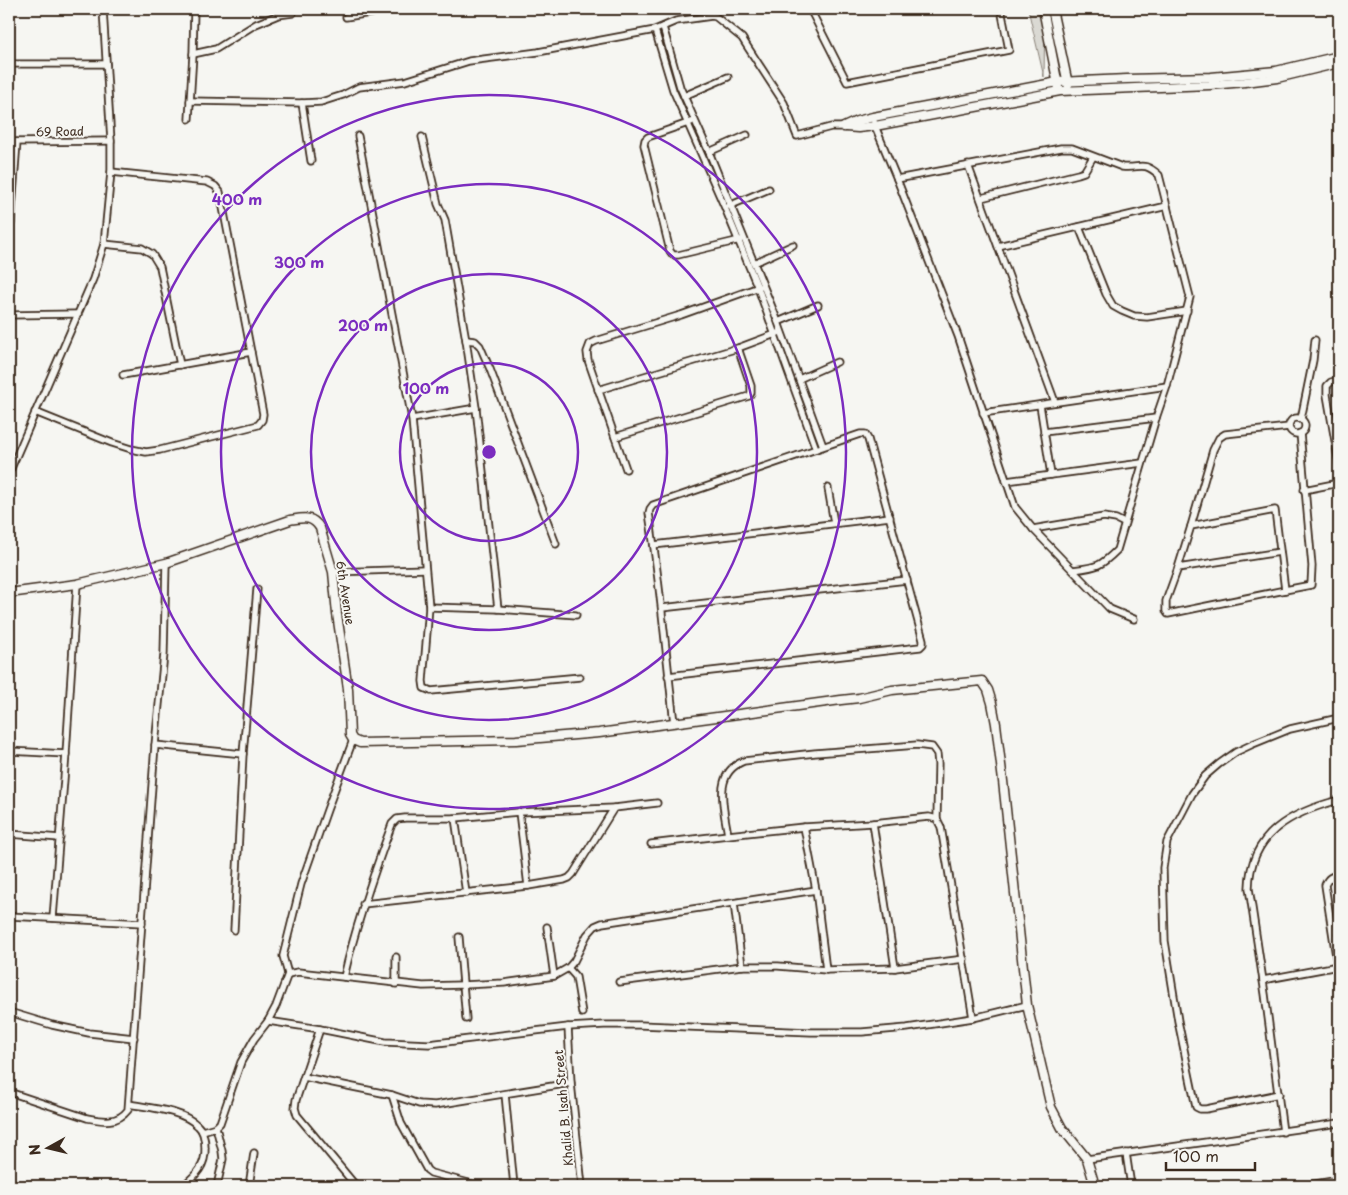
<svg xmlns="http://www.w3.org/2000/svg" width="1348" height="1195" font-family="'Playpen Sans',sans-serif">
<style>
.green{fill:#dad9d3;stroke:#8a8278}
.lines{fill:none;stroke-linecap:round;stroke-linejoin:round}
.street-casing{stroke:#3b2a1e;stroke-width:9}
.secondary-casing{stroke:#3b2a1e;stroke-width:11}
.street{stroke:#f6f6f2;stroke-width:5.5}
.secondary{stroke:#f6f6f2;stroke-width:8}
.ring{fill:none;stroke:#7b2cbf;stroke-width:2.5}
.labels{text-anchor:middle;stroke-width:4;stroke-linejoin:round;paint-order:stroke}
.street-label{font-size:12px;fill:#3b2a1e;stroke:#f6f6f2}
.centre{fill:#7b2cbf;stroke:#f6f6f2;stroke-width:2.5}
.ring-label{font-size:15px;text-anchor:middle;font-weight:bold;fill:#7b2cbf;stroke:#f6f6f2;stroke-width:4;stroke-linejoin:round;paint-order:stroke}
</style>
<rect width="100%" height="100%" fill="#f6f6f2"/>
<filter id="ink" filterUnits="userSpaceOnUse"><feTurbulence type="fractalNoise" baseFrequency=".02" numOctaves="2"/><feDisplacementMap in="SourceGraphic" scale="10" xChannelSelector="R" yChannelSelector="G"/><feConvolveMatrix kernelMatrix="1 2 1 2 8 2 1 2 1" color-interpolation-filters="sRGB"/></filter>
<g filter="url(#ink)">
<!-- green -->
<path class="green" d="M1028 9H1045L1044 77Z"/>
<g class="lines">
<defs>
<g id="street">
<path d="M810 9 847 82 1009 50 1001 9"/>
<path d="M346 17 395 9"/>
<path d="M663 27 680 87 709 152 778 322 823 446"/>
<path d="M655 30 673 90 725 208 758 288 816 449"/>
<path d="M193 54 216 49 256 24 278 15 293 13"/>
<path d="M9 64H106"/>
<path d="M684 96 728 77"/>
<path d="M190 101 302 103 321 102 343 95 359 87 405 81 469 61 538 52 655 30 676 21 712 16 716 17 742 38 747 46 784 103 797 136 831 127H844"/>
<path d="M302 103 311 161"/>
<path d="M873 117 875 126 897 179"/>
<path d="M189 119 193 54 194 9"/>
<path d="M691 122 648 137 645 140 644 145 670 251 673 255H678L740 240"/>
<path d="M358 136 412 419 429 607 423 681 424 688 431 691 580 677"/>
<path d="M422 137 438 204 445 220 466 340 476 408 498 609"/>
<path d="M9 142 111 141"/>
<path d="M709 152 747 135"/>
<path d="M968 165 1055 402"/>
<path d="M981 198 1078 174 1084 172 1093 157"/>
<path d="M729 206 769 189"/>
<path d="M1079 227 1106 294 1113 306 1122 311 1134 316 1147 317 1187 311"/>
<path d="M9 232 11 223 17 142"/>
<path d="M104 244 142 248 152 254 160 267 180 365"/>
<path d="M998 246 1167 206"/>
<path d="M754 263 793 245"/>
<path d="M9 315 78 314"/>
<path d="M778 322 818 305"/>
<path d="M466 340 475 341 480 346 490 369 556 544"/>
<path d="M123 375 251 352"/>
<path d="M799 379 837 362"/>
<path d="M1339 380 1331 382 1327 386V395L1339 464"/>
<path d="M598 390 738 348 778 333"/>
<path d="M1040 405 1051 475"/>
<path d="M35 412 112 443 131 449 146 452 160 450 258 425 262 420 263 414 220 192 215 186 207 182 111 172"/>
<path d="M983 413 1167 386 1156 418 1117 550C1100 567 1097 567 1073 570"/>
<circle cx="1297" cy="426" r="8"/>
<path d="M412 419 476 408"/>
<path d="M1301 419 1313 360 1315 340"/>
<path d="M1044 432 1156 418"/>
<path d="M615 437 749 396 751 393V386L738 348"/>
<path d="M626 469 588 360 587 352 590 344 596 341 681 315 759 287"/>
<path d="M9 473 93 279 104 244 111 172V141L103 9"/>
<path d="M1006 481 1142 463"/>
<path d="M828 488 834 523"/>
<path d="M1304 490 1339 483"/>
<path d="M1275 510 1285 590 1168 614 1166 611V601L1178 568 1191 526Z"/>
<path d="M1191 526 1213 450 1219 438 1225 434 1289 427"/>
<path d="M1033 529 1104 517 1116 519 1124 523"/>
<path d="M654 545 890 517"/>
<path d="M1178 568 1280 552"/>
<path d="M333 572 425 569"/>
<path d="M1285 590 1311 585 1312 566 1300 433"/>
<path d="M429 607 498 609 576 615"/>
<path d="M662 608 907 580"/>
<path d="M1134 619 1110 609 1033 529 1015 507 958 336 897 179 1061 148H1072L1122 167C1141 169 1142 160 1159 175L1190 297 1167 386"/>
<path d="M668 676 920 647 923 644V640L868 439 865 434H860C791 457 722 481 653 505L650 509 649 513C660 583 666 653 674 723"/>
<path d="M155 745 243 754"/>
<path d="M9 751 66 754"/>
<path d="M614 808 657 803"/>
<path d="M519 812 528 886"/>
<path d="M455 818 466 893"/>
<path d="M873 823 895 968"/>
<path d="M804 827 816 890 826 970"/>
<path d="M9 834 60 838"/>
<path d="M728 835C724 809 712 773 744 761L815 753 917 745 932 747 937 754 938 764 937 819"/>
<path d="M651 844 728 835 804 827 873 823 929 817 937 819 941 827 973 1018"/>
<path d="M1339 875C1331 876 1328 878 1325 885L1339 976"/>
<path d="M734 903 742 966"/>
<path d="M9 916 142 923"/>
<path d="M53 918 66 754 77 584"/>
<path d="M547 927 554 976"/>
<path d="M234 930 243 754 257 589"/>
<path d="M459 937 466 1019"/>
<path d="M396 957V984"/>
<path d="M568 968 576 977 582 1013"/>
<path d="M288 974 283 956 301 884 327 810 353 740"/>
<path d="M344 977C356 924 373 875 392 824L397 819 405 818H455L519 812 614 808 573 874 569 878 564 880 528 886 363 904"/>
<path d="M1263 980 1338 966"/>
<path d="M619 982 742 966H778L826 970 895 968 964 959"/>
<path d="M9 1012 52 1025 89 1033 134 1038"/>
<path d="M268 1021 276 1006 288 974 298 972 423 986 462 985 504 983 554 976 568 968 574 961 587 935 595 926 602 923 816 890"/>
<path d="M568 1027 571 1083 582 1186"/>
<path d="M320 1029 296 1100 295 1108 297 1115 356 1186"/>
<path d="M304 1077 392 1095 419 1104 435 1105 571 1083"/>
<path d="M9 1092 87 1118C103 1121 117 1124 128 1110L155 745 164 654 166 563"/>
<path d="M505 1094 514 1186"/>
<path d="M1279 1094 1206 1109H1200L1196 1107 1178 1021 1165 941 1163 868 1167 842 1192 794 1205 776 1219 764 1236 752 1253 744 1290 729 1339 718"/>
<path d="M392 1095 401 1123 427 1170 431 1173 480 1186"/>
<path d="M129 1104C150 1108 183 1110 198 1126 204 1131 205 1141 205 1148 206 1166 196 1175 183 1186"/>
<path d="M216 1127 222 1151 223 1159 217 1186"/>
<path d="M202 1131 216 1127 220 1123 241 1062 254 1039 268 1021 320 1029 385 1042 429 1044 568 1027 604 1025H640L811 1032H862L907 1028 973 1018 1027 1005"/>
<path d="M1283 1132 1265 994 1249 888C1250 833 1292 812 1339 800"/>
<path d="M1126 1153 1131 1186"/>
<path d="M1087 1159 1339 1123"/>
<path d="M249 1186 254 1153"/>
<path d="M1303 1186 1339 1180"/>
</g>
<g id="secondary">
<path d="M1043 9 1058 85"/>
<path d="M1052 9 1068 84"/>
<path d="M844 127 857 121 873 117 1058 82 1127 79 1211 77 1276 71 1339 56"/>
<path d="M846 127 858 128 875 126 1060 91 1210 85 1245 82 1277 78 1339 63"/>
<path d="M9 593 77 584 166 563 290 520C303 518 312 515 320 528L333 572 337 614 348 689 350 735 353 740 360 743 516 740 599 733 841 700 859 698 892 690 982 681 988 690 992 703 996 724 1003 781 1027 1005 1051 1107 1062 1128 1087 1159 1095 1186"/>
</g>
</defs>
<!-- street casing -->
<use href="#street" class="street-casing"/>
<!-- secondary casing -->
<use href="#secondary" class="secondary-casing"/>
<!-- street -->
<use href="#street" class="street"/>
<!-- secondary -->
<use href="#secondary" class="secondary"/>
</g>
</g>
<!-- distance rings -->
<g class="ring">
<circle cx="489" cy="452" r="89"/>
<circle cx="489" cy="452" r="178"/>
<circle cx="489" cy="452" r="268"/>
<circle cx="489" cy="452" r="357"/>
</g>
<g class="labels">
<!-- street labels -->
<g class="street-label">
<text transform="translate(60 132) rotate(-1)" y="4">69 Road</text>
<text transform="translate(345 593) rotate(81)" y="4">6th Avenue</text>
<text transform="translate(564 1108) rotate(-95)" y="4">Khalid B. Isah Street</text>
</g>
</g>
<circle cx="489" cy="452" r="8" class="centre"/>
<g class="ring-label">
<text x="237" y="205">400 m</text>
<text x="299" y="268">300 m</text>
<text x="363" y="331">200 m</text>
<text x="426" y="394">100 m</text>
</g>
<!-- margin -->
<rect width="1348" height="1195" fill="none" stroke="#f6f6f2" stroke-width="30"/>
<rect x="15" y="15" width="1318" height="1165" fill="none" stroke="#3b2a1e" stroke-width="2" filter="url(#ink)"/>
<!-- north arrow -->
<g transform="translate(48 1148) rotate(262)" stroke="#f6f6f2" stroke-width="4" paint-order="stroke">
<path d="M0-4L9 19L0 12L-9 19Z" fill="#3b2a1e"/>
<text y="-8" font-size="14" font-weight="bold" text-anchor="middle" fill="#3b2a1e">N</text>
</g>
<!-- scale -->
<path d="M1166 1162v8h89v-8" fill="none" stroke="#3b2a1e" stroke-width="2.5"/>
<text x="1173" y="1162" font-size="15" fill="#3b2a1e" stroke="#f6f6f2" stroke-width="4" paint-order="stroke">100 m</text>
</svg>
